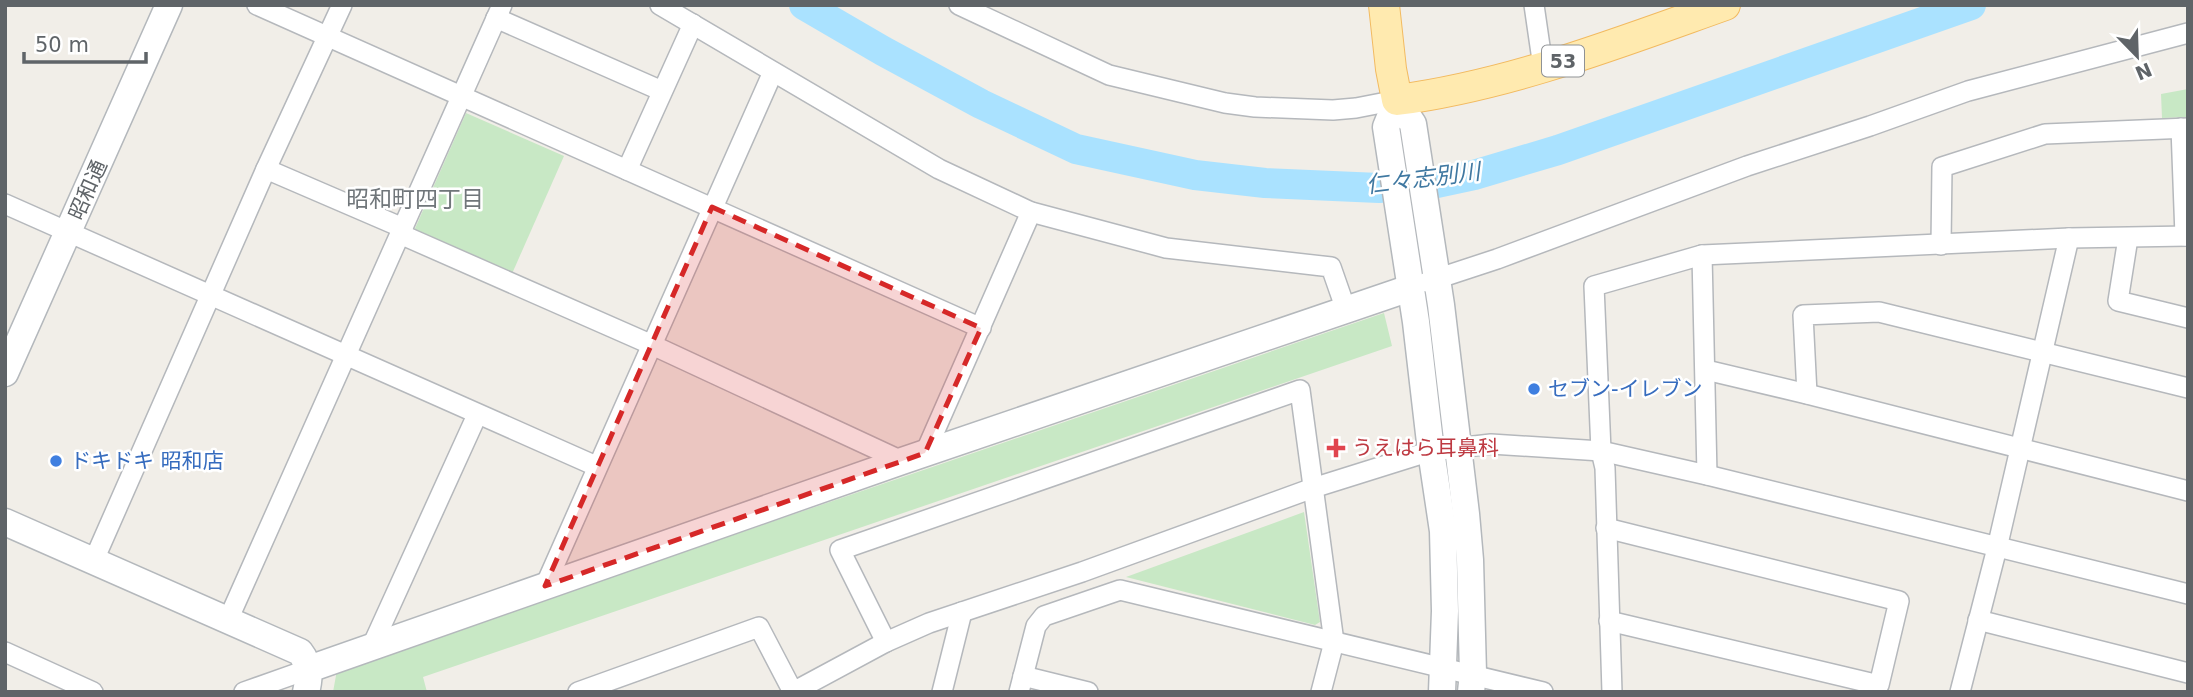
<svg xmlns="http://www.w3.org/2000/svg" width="2193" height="697" font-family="'DejaVu Sans','Noto Sans JP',sans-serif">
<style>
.green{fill:#c8e8c5}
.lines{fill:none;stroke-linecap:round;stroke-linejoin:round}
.river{stroke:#aae2ff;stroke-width:30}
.street-casing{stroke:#b5b8bc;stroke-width:22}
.secondary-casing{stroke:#b4b8bc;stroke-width:29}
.primary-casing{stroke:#f2ba60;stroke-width:32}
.street{stroke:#fff;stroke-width:19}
.secondary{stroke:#fff;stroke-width:26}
.primary{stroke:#ffeaaf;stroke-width:30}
.marked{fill:#d62828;fill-opacity:0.2;stroke:#d62828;stroke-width:5;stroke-dasharray:14 9;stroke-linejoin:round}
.shop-dot{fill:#3f7fe0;stroke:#fff;stroke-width:2.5}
.health-dot{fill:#e0444e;stroke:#fff;stroke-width:2.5}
.labels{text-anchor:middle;stroke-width:5;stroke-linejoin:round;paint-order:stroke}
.shield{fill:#fff;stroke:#8f9295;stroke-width:2}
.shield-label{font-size:19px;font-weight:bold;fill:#5f6468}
.street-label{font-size:21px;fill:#5f6468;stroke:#fff}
.shop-label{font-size:21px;fill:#366cbe;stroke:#fff;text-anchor:start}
.health-label{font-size:21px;fill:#be3a42;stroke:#fff;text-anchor:start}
.water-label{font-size:23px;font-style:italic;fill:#3f78a1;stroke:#fff}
.neighbourhood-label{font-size:23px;fill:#70767a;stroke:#fff}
</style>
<rect width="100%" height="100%" fill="#f1eee8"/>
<!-- green -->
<g class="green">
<path d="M2188 89V117L2162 118 2161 94Z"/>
<path d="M466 113 564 156 511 276 413 233Z"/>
<path d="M1384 313 1392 346 423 677 427 692H333L337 670Z"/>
<path d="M1304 512 1320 622 1315 625 1126 577Z"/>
</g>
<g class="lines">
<!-- river -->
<path class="river" d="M804 5 883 51 981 104 1076 149 1195 175 1265 183 1379 188 1432 184 1474 175 1558 150 1971 5"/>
<defs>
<g id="street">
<path d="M257 5 981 328"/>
<path d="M660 5 939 169 1031 212 1166 248 1331 267 1346 310"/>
<path d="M959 5 1109 75 1225 103 1255 107 1333 110 1356 108 1397 100"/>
<path d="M1534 5 1543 67"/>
<path d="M496 18 662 91"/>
<path d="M2181 128 2185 236"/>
<path d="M266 169 403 228"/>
<path d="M627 170 693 24"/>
<path d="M5 204 596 466"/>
<path d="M400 234 650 344 902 461"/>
<path d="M2128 238 2118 301 2188 318"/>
<path d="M1941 245 1942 167 2045 134 2188 128"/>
<path d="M1702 255 1707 475"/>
<path d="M1427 282 1497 259 1747 166 1870 126 1968 91 2188 33"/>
<path d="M1706 370 1807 394 2188 491"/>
<path d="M1807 394 1803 315 1879 312 2188 388"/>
<path d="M925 453 1031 212"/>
<path d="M1606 528 1899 601 1879 685 1609 621"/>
<path d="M94 560 266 169 342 5"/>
<path d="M545 586 773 72"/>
<path d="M228 620 502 5"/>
<path d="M1978 620 2188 673"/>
<path d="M886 642 840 550 1300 390 1334 642 1321 692"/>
<path d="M372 646 477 415"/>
<path d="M5 652 93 692"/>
<path d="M1023 676 1088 692"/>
<path d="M244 692 309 669"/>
<path d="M578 692 759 627 793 692 886 642 929 623 1082 572 1313 488 1431 451 1491 444 1601 451 1707 475 2188 594"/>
<path d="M942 692 962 612"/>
<path d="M1019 692 1036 626 1044 616 1120 590 1543 692"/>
<path d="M1612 692 1605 468 1601 451 1594 286 1702 255 2069 238 2188 236"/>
<path d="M1960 692 1997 548 2069 238"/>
</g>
<g id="secondary">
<path d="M1397 100 1413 124 1441 305 1466 514 1470 560 1473 673 1471 692"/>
<path d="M1397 100 1386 127 1416 322 1431 451 1443 531 1445 611 1442 692"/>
<path d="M5 373 169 5"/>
<path d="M5 522 300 652C310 665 310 677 306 692"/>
<path d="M309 669 902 461 1410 288"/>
</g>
<path id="primary" d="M1384 5 1391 69 1397 100C1510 85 1618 43 1725 5"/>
</defs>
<!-- street casing -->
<use href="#street" class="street-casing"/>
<!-- secondary casing -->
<use href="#secondary" class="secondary-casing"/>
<!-- primary casing -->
<use href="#primary" class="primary-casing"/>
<!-- street -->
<use href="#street" class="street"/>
<!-- secondary -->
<use href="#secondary" class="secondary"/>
<!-- primary -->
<use href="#primary" class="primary"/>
</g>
<!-- marked area -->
<path class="marked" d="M712 207 981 328 925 453 545 586Z"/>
<!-- markers -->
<g class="shop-dot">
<circle cx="1534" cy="389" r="7"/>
<circle cx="56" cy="461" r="7"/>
</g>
<path class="health-dot" d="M1332.5 437.5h7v7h7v7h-7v7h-7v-7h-7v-7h7z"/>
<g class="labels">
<!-- shield labels -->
<rect class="shield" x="1542" y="45.5" width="42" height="31" rx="5"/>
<g class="shield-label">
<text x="1563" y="68">53</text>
</g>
<!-- street labels -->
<g class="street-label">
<text transform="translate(88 190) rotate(-66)" y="7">昭和通</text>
</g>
<!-- shop labels -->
<g class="shop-label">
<text x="1548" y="396">セブン-イレブン</text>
<text x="70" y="468">ドキドキ 昭和店</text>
</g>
<!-- health labels -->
<g class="health-label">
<text x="1352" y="455">うえはら耳鼻科</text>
</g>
<!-- water labels -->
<g class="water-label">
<text transform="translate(1423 178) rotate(-7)" y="8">仁々志別川</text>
</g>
<!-- neighbourhood labels -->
<g class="neighbourhood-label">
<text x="415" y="207">昭和町四丁目</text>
</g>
</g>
<!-- border -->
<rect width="2193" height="697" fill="none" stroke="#5f6468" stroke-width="14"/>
<!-- north arrow -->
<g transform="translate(2137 56) rotate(157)" stroke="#ffffff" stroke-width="5" paint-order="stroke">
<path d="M0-5L12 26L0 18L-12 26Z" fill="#5f6468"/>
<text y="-10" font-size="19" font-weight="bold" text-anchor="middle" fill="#5f6468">N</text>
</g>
<!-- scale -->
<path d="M24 52v10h122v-10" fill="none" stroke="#5f6468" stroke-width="3.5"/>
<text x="35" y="52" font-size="21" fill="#5f6468" stroke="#ffffff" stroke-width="5" paint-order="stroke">50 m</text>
</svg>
